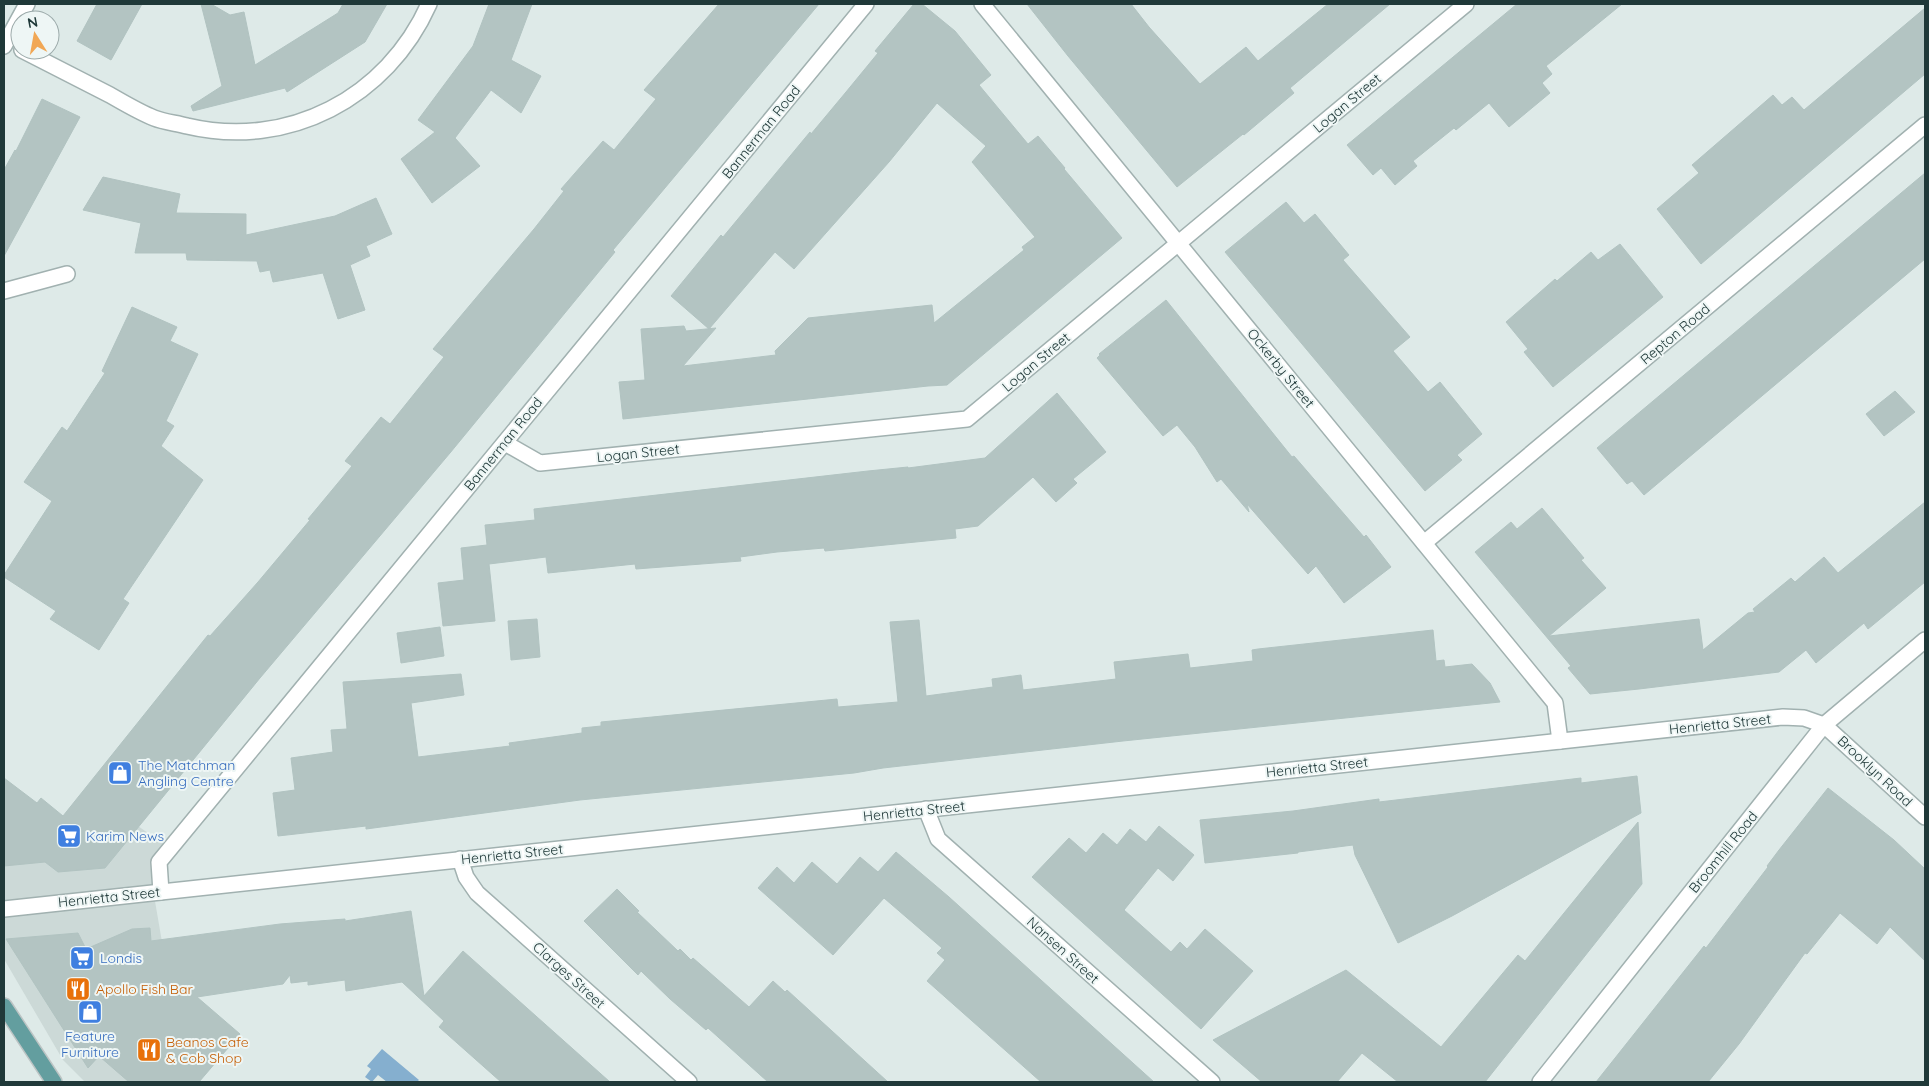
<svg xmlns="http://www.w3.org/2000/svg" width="1929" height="1086" font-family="Quicksand,sans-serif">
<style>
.built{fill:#ccd9d7}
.water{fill:#85afcf}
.building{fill:#b3c4c2;stroke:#b1c3c1}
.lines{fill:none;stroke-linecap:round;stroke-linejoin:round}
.minor-casing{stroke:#a1b1b0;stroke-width:18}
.major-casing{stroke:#bcc4c4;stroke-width:18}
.minor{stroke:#fff;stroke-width:15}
.major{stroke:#639e9f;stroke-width:15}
.labels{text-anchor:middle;stroke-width:4;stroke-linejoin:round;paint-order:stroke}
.street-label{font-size:14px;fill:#203939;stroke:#eef6f5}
.shop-label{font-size:14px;fill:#366cbe;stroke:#eef6f5;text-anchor:start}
.food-label{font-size:14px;fill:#c56008;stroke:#eef6f5;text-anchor:start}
</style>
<rect width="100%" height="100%" fill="#deeae8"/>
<!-- built -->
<path class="built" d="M4 798 49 839 100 799 176 853 151 878 167 971 188 1053 162 1082H85L63 1060 4 959Z"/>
<!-- water -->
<path class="water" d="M382 1049 419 1080 417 1082H387L378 1075 372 1082 365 1077 371 1069 367 1066Z"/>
<!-- building -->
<g class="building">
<path d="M97 4H142L111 60 77 41Z"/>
<path d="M201 4H211L230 15 244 12 255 65 338 13 343 4H387L365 42 287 92 285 88 193 111 191 106 222 86Z"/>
<path d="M489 4H532L511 60 541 76 521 113 491 90 455 138 480 166 432 203 401 159 435 132 418 120 473 46Z"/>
<path d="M719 4H819L613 250 615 252 450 453 260 678 105 868 58 872 45 862 4 866V778L37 803 41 798 63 816 208 635 210 636 258 582 310 520 308 519 352 466 345 461 381 417 390 424 427 378 444 357 433 349 534 229 564 191 561 189 603 141 614 150 656 99 644 90Z"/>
<path d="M914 4H922L955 31 991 75 979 85 1028 144 1038 136 1065 168 1064 169 1122 238 947 385 928 386 623 419 619 382 645 380 641 329 684 326 686 331 716 328 683 366 776 355 775 351 808 318 932 305 934 323 1024 250 1022 247 1035 237 972 162 986 146 937 103 889 162 794 269 775 252 709 329 671 296 721 235 723 237 810 132 811 134 846 92 878 53 875 51Z"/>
<path d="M1027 4H1131L1149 27 1200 84 1246 47 1258 61 1328 4H1390L1290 88 1294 93 1244 135 1243 134 1177 187 1068 56Z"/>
<path d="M1517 4H1622L1546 66 1552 74 1542 83 1550 93 1509 127 1489 103 1456 130 1454 128 1413 161 1417 166 1395 185 1381 168 1373 175 1347 145Z"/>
<path d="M1925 8V74L1701 264 1657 209 1699 173 1692 165 1773 95 1782 105 1792 97 1804 110Z"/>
<path d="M42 99 80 117 4 256V170L15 150 16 151Z"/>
<path d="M1925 173V259L1644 495 1632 481 1627 484 1597 448Z"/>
<path d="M103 177 180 194 176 213 246 214V235L335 216 376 198 392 234 366 246 370 256 350 265 365 310 338 319 323 273 273 282 270 270 260 272 257 261 187 260 186 253H135L141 223 83 210Z"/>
<path d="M1286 202 1304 223 1315 214 1349 255 1343 260 1410 337 1393 351 1428 392 1440 382 1482 434 1457 455 1462 460 1425 491 1225 252Z"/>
<path d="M1620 244 1663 297 1553 387 1524 352 1528 349 1506 322 1555 279 1557 281 1591 252 1598 260Z"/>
<path d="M1166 300 1292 457 1294 456 1364 537 1366 535 1391 567 1344 603 1316 566 1308 574 1247 504 1249 512 1221 479 1217 482 1195 447 1177 425 1163 436 1097 358 1100 355 1099 354Z"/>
<path d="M132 307 177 327 170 341 198 354 166 421 174 426 161 446 203 480 123 599 129 603 99 650 50 619 56 611 4 577V575L52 501 24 482 62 427 67 431 105 373 102 371Z"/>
<path d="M1895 391 1915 412 1884 436 1866 414Z"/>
<path d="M1057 393 1106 452 1073 479 1077 483 1056 502 1033 477 978 526 955 529 956 538 825 551 824 548 777 552 740 557 741 561 636 569 635 564 548 573 546 557 489 564 495 621 443 626 438 583 464 580 461 548 487 545 485 525 535 520 534 509 868 471 908 467V468L985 458Z"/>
<path d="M1925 502V582L1868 629 1864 623 1816 663 1806 650 1779 672 1639 689 1590 694 1568 668 1571 666 1475 552 1511 522 1517 529 1542 508 1584 558 1581 560 1606 588 1549 636 1699 619 1703 650 1748 613 1755 612 1753 609 1791 578 1795 582 1824 557 1838 573Z"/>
<path d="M537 619 540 657 511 660 508 621Z"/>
<path d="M919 620 926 696 993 687 992 679 1021 675 1023 690 1116 679 1114 662 1188 654 1190 668 1253 661 1252 650 1258 649 1433 630 1436 661 1444 660 1445 667 1472 664 1490 683 1500 702 1123 741 883 768 854 773 580 800 396 825 366 829V826L278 836 273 793 295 790 291 758 333 752 331 730 347 729 343 682 461 674 464 695 411 703 418 757 510 746 509 743 582 733V728L601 726V722L837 699 838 707 898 702 890 622Z"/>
<path d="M440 627 444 656 401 663 397 633Z"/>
<path d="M1637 776 1641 813 1452 916 1398 943 1355 855 1353 845 1298 852V853L1205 863 1200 820 1293 811 1379 799V802L1581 778V783Z"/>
<path d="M1828 788 1894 840 1925 869V961L1890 927 1877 944 1840 913 1807 954 1805 953 1739 1044 1708 1082H1596L1704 946 1706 948 1768 867 1767 866 1779 850Z"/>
<path d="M1638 822 1642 884 1485 1082H1398L1362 1053 1337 1082H1262L1213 1040 1346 970 1441 1047 1518 955 1525 961Z"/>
<path d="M1159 826 1194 855 1173 881 1158 868 1124 910 1171 952 1180 942 1187 949 1205 929 1253 971 1201 1029 1032 877 1069 838 1086 853 1103 833 1117 845 1130 829 1146 842Z"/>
<path d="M896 852 949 897 1154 1082H1041L927 981 945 960 937 953 942 948 884 898 833 955 758 888 777 867 794 883 812 862 837 884 860 857 878 872Z"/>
<path d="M617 889 639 911 637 912 678 951 680 949 691 960 693 958 749 1007 773 981 785 992 787 990 888 1082H768L708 1028 706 1030 670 999 641 971 638 975 584 921Z"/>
<path d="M411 911 424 996 463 951 610 1082H501L439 1027 444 1021 402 982 346 991 345 980 308 985V981L291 983 290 975 283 984 197 997 240 1034 199 1082H129L99 1056 88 1068 6 939 78 933 86 949 132 929 150 928 151 941 280 924 345 919V921Z"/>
</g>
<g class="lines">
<defs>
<g id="minor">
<path d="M982 4 1555 703 1560 741"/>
<path d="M4 46 27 4"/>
<path d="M22 50C51 65 81 80 110 95 124 103 139 112 154 118 164 122 176 123 187 126 288 150 387 98 429 4"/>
<path d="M4 291 67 274"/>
<path d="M505 443 540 463 967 419 1466 4"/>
<path d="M1424 543 1925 125"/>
<path d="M926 809 938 839 1212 1082"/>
<path d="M460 859 466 877 477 893 689 1082"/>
<path d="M161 892 159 862 866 4"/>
<path d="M4 909 1783 717 1804 718 1824 725 1925 817"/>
<path d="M1540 1082 1824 725 1925 640"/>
</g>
<path id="major" d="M4 1006 54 1082"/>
</defs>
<!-- minor casing -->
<use href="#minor" class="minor-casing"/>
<!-- major casing -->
<use href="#major" class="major-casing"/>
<!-- minor -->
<use href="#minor" class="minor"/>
<!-- major -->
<use href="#major" class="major"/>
</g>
<!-- icons -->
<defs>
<symbol id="shop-square" viewBox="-11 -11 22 22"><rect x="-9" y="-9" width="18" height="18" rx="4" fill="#3f7fe0" stroke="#eef6f5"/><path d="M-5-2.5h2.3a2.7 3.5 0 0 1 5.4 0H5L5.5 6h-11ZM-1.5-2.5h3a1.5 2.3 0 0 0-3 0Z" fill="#fff"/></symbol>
<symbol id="supermarket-square" viewBox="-11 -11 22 22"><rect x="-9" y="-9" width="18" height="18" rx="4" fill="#3f7fe0" stroke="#eef6f5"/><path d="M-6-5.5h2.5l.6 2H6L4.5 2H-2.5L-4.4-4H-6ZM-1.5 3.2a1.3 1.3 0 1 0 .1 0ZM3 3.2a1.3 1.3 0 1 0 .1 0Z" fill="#fff"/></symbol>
<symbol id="restaurant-square" viewBox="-11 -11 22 22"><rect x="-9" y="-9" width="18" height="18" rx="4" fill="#e8710a" stroke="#eef6f5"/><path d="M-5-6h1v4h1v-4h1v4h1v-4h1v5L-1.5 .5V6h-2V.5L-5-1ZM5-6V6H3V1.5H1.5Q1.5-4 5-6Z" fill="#fff"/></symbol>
</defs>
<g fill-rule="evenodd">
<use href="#shop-square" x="106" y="759" width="28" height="28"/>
<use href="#supermarket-square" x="55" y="822" width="28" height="28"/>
<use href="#supermarket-square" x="68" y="944" width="28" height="28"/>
<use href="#restaurant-square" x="64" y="975" width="28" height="28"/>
<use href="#shop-square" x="76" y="998" width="28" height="28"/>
<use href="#restaurant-square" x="135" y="1036" width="28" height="28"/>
</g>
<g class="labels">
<!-- street labels -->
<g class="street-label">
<text transform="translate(1347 103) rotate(-40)" y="5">Logan Street</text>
<text transform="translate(761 132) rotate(-51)" y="5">Bannerman Road</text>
<text transform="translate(1675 334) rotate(-40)" y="5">Repton Road</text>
<text transform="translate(1036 362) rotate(-40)" y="5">Logan Street</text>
<text transform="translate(1281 368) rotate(51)" y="5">Ockerby Street</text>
<text transform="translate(503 444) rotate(-51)" y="5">Bannerman Road</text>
<text transform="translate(638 453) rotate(-6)" y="5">Logan Street</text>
<text transform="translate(1720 724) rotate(-6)" y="5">Henrietta Street</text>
<text transform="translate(1317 767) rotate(-6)" y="5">Henrietta Street</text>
<text transform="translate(1875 771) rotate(43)" y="5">Brooklyn Road</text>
<text transform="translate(914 811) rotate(-6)" y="5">Henrietta Street</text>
<text transform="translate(1723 852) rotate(-51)" y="5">Broomhill Road</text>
<text transform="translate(512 854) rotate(-6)" y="5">Henrietta Street</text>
<text transform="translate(109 897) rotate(-6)" y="5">Henrietta Street</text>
<text transform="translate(1063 950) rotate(42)" y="5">Nansen Street</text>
<text transform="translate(569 975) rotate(42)" y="5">Clarges Street</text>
</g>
<!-- shop labels -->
<g class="shop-label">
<text x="138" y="770">The Matchman<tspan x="138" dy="16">Angling Centre</tspan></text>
<text x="86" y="841">Karim News</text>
<text x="100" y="963">Londis</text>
<text x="90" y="1041" text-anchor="middle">Feature<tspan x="90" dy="16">Furniture</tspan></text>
</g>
<!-- food labels -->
<g class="food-label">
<text x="96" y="994">Apollo Fish Bar</text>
<text x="166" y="1047">Beanos Cafe<tspan x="166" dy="16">&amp; Cob Shop</tspan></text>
</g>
</g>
<!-- border -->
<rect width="1929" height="1086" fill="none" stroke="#203939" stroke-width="10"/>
<!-- north arrow -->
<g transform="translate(35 35) rotate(349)"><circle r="24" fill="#eef6f5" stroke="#9caaaa"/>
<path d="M0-4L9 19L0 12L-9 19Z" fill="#f1a755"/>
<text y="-8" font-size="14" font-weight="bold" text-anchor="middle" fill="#203939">N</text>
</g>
</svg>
